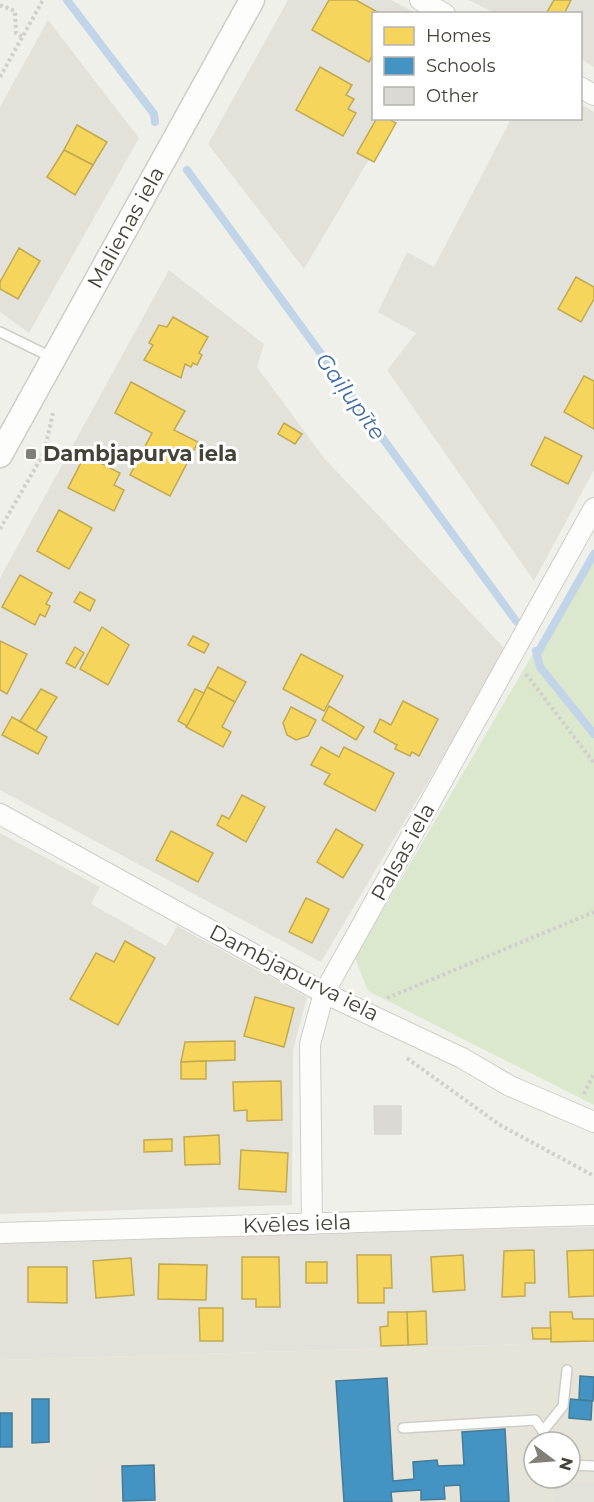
<svg xmlns="http://www.w3.org/2000/svg" width="594" height="1502" font-family="Montserrat,sans-serif">
<style>
.residential{fill:#e3e2da}
.education{fill:#e6e4d8;fill-rule:evenodd}
.green{fill:#dbe8ce}
.homes{fill:#f6d55c;stroke:#c1a951;stroke-width:1.5}
.schools{fill:#4393c3;stroke:#447b99;stroke-width:1.5}
.lines{fill:none;stroke-linecap:round;stroke-linejoin:round}
.stream{stroke:#c1d4e8;stroke-width:8}
.building{fill:#dad9d4;stroke:#d8d7d1;stroke-width:1.5}
.service-casing{stroke:#cecdc9;stroke-width:12}
.minor-casing{stroke:#cecdc9;stroke-width:22}
.tertiary-casing{stroke:#cecdc9;stroke-width:27}
.path{stroke:#d1cfcc;stroke-width:4;stroke-dasharray:3 3;stroke-linecap:butt}
.service{stroke:#fdfdfc;stroke-width:9}
.minor{stroke:#fdfdfc;stroke-width:20}
.tertiary{stroke:#fdfdfc;stroke-width:24}
.poi-dot{fill:#817f77;stroke:#fff;stroke-width:2}
.labels{text-anchor:middle;stroke-width:6;stroke-linejoin:round;paint-order:stroke}
.street-label{font-size:21px;fill:#454238;stroke:#fff}
.poi-label{font-size:21px;font-weight:bold;fill:#454238;stroke:#fff;text-anchor:start}
.water-label{font-size:22px;font-style:italic;fill:#3f6ca4;stroke:#fff}
</style>
<rect width="100%" height="100%" fill="#f0f0eb"/>
<!-- residential -->
<g class="residential">
<path d="M288 0H391L416 13 374 14V118L393 119 304 269 208 144Z"/>
<path d="M469 0H594V67L581 59 580 14 494 13Z"/>
<path d="M48 20 139 138 29 333 0 312V107Z"/>
<path d="M581 104 594 112V470L534 581 387 370 416 333 378 312 407 252 434 267 511 119 580 118Z"/>
<path d="M169 270 264 344 257 367 324 458 506 650 321 962 0 790V578Z"/>
<path d="M0 833 100 887 91 904 166 946 177 926 307 997 293 1050 292 1205 0 1214Z"/>
<path d="M594 1227V1342L0 1360V1244L41 1240Z"/>
<path d="M554 1483H594V1502H555Z"/>
</g>
<!-- education -->
<path class="education" d="M594 1342V1483H555V1502H0V1360ZM534 1442H570V1478H534Z"/>
<!-- green -->
<path class="green" d="M594 549V1105L368 991 355 958Z"/>
<!-- homes -->
<g class="homes">
<path d="M329 0H356L381 14H374V52L369 62 312 30Z"/>
<path d="M554 0H571L564 14H551L547 12Z"/>
<path d="M320 67 352 85 346 95 354 99 348 109 356 113 343 136 296 110Z"/>
<path d="M377 118H387L396 123 374 162 357 153Z"/>
<path d="M77 125 107 142 93 165 64 150Z"/>
<path d="M64 150 93 165 75 195 47 177Z"/>
<path d="M19 248 40 261 18 299 0 289V282Z"/>
<path d="M576 277 594 287V299L581 322 558 309Z"/>
<path d="M173 317 208 337 199 353 202 355 197 365 193 363 191 367 185 364 181 378 144 360 153 345 149 343 159 325 167 327Z"/>
<path d="M584 376 594 381V429L564 412Z"/>
<path d="M131 382 185 411 174 430 198 442 170 496 130 475 152 433 115 413Z"/>
<path d="M284 423 302 434 295 444 278 434Z"/>
<path d="M545 437 582 456 568 484 531 465Z"/>
<path d="M85 455 120 473 114 485 124 490 114 511 68 488Z"/>
<path d="M59 510 92 528 69 569 37 551Z"/>
<path d="M20 575 52 593 46 604 50 606 45 617 40 614 35 625 2 607Z"/>
<path d="M80 592 95 600 90 611 74 602Z"/>
<path d="M102 627 129 645 108 685 80 669Z"/>
<path d="M193 636 209 644 204 653 188 645Z"/>
<path d="M0 641 27 654 7 694 0 690Z"/>
<path d="M75 647 84 653 75 668 66 663Z"/>
<path d="M301 654 343 676 324 711 283 689Z"/>
<path d="M218 667 246 682 235 702 207 687Z"/>
<path d="M207 687 235 702 222 727 231 732 223 747 186 727Z"/>
<path d="M41 689 57 697 36 731 20 721Z"/>
<path d="M195 689 204 693 187 726 178 721Z"/>
<path d="M403 701 438 719 419 756 412 752 410 756 395 749 397 745 374 732 380 719 391 725Z"/>
<path d="M329 706 364 727 356 740 322 720Z"/>
<path d="M291 707 316 720 308 736 296 740 287 735 283 723Z"/>
<path d="M12 717 47 737 38 754 2 735Z"/>
<path d="M321 747 339 757 344 747 394 773 375 811 324 784 330 774 311 765Z"/>
<path d="M242 795 265 807 246 842 217 825 222 815 229 819Z"/>
<path d="M336 829 363 845 343 878 317 862Z"/>
<path d="M171 831 213 853 198 882 156 860Z"/>
<path d="M306 898 329 909 312 943 289 932Z"/>
<path d="M125 941 155 958 118 1025 70 999 96 953 114 962Z"/>
<path d="M255 997 294 1008 284 1047 244 1036Z"/>
<path d="M235 1041V1060L181 1062 185 1042Z"/>
<path d="M206 1061V1079H181V1062Z"/>
<path d="M281 1081 282 1120 247 1121V1110L234 1111 233 1082Z"/>
<path d="M219 1135 220 1164 185 1165 184 1137Z"/>
<path d="M172 1139V1151L144 1152V1140Z"/>
<path d="M241 1150 288 1153 286 1192 239 1189Z"/>
<path d="M534 1250 535 1283H525V1296L502 1297 504 1251Z"/>
<path d="M594 1250V1296L569 1297 567 1251Z"/>
<path d="M357 1255H391L392 1288H384V1303H358Z"/>
<path d="M463 1255 465 1290 433 1292 431 1257Z"/>
<path d="M242 1257H279L280 1307H256V1299H242Z"/>
<path d="M131 1258 134 1295 96 1298 93 1261Z"/>
<rect x="306" y="1262" width="21" height="21"/>
<path d="M159 1264 207 1265 206 1300 158 1299Z"/>
<path d="M28 1267H67V1303L28 1302Z"/>
<path d="M199 1308H223V1341H200Z"/>
<path d="M426 1311 427 1344 408 1345 407 1312Z"/>
<path d="M388 1312H407L408 1345 381 1346 380 1327 388 1326Z"/>
<path d="M550 1312H572L573 1319H594V1341L551 1342Z"/>
<path d="M532 1328H551V1339H533Z"/>
</g>
<!-- schools -->
<g class="schools">
<path d="M580 1376 594 1377 593 1401 579 1400Z"/>
<path d="M387 1378 393 1481 414 1479 413 1462 437 1460 438 1466 464 1465 462 1432 505 1429 509 1502H461L460 1485 444 1486 445 1499 421 1500V1490L391 1492 392 1502H344L336 1381Z"/>
<path d="M32 1399H49V1442L32 1443Z"/>
<path d="M570 1399 592 1401 591 1420 569 1418Z"/>
<rect x="0" y="1413" width="12" height="34"/>
<path d="M154 1465 155 1500 123 1501 122 1466Z"/>
</g>
<g class="lines">
<!-- stream -->
<g class="stream">
<path d="M67 0 154 114 155 122"/>
<path d="M187 170 516 621"/>
<path d="M536 651 540 667 594 734"/>
<path d="M537 654 594 554"/>
</g>
</g>
<!-- building -->
<path class="building" d="M374 1106H401V1134H375Z"/>
<g class="lines">
<defs>
<g id="service">
<path d="M0 332 53 358"/>
<path d="M403 1428 535 1420 543 1431 546 1442"/>
<path d="M543 1431 563 1406 567 1370"/>
<path d="M570 1465 594 1466"/>
</g>
<g id="minor">
<path d="M420 0 445 14"/>
<path d="M580 87 594 95"/>
<path d="M0 814 324 993 462 1058 510 1086 594 1122"/>
<path d="M312 1224 310 1044 324 993 594 508"/>
<path d="M0 1233 594 1215"/>
</g>
<g id="tertiary">
<path id="s1" d="M0 455 252 0"/>
</g>
</defs>
<!-- service casing -->
<use href="#service" class="service-casing"/>
<!-- minor casing -->
<use href="#minor" class="minor-casing"/>
<!-- tertiary casing -->
<use href="#tertiary" class="tertiary-casing"/>
<!-- path -->
<g class="path">
<path d="M0 5 15 11 16 33 23 37"/>
<path d="M0 77 43 0"/>
<path d="M0 529 44 453 53 413"/>
<path d="M526 674 594 763"/>
<path d="M387 998 594 912"/>
<path d="M407 1058 500 1125 594 1176"/>
<path d="M584 1094 594 1073"/>
</g>
<!-- service -->
<use href="#service" class="service"/>
<!-- minor -->
<use href="#minor" class="minor"/>
<!-- tertiary -->
<use href="#tertiary" class="tertiary"/>
</g>
<!-- markers -->
<rect class="poi-dot" x="25" y="448" width="12" height="12" rx="3"/>
<g class="labels">
<!-- street labels -->
<g class="street-label">
<text dy="7" stroke="none"><textPath href="#s1" startOffset="260">Malienas iela</textPath></text>
<text transform="translate(403 852) rotate(-61)" y="7">Palsas iela</text>
<text transform="translate(294 973) rotate(27)" y="7">Dambjapurva iela</text>
<text transform="translate(297 1224) rotate(-2)" y="7">Kvēles iela</text>
</g>
<!-- poi labels -->
<g class="poi-label">
<text x="43" y="461">Dambjapurva iela</text>
</g>
<!-- water labels -->
<g class="water-label">
<text transform="translate(351 396) rotate(54)" y="8">Gaiļupīte</text>
</g>
</g>
<!-- legend -->
<rect x="372" y="12" width="210" height="108" fill="#ffffff" stroke="#b5b3af" stroke-width="1.5"/>
<rect x="384" y="27" width="30" height="18" fill="#f6d55c" stroke="#b5b3af" stroke-width="1.5"/>
<text x="426" y="42" font-size="18" fill="#454238">Homes</text>
<rect x="384" y="57" width="30" height="18" fill="#4393c3" stroke="#b5b3af" stroke-width="1.5"/>
<text x="426" y="72" font-size="18" fill="#454238">Schools</text>
<rect x="384" y="87" width="30" height="18" fill="#dad9d4" stroke="#b5b3af" stroke-width="1.5"/>
<text x="426" y="102" font-size="18" fill="#454238">Other</text>
<!-- north arrow -->
<g transform="translate(552 1460) rotate(106)"><circle r="28" fill="#ffffff" stroke="#b5b3af" stroke-width="1.5"/>
<path d="M0-4.5L10 22L0 15L-10 22Z" fill="#817f77"/>
<text y="-9" font-size="16" font-weight="bold" text-anchor="middle" fill="#454238">N</text>
</g>
</svg>
